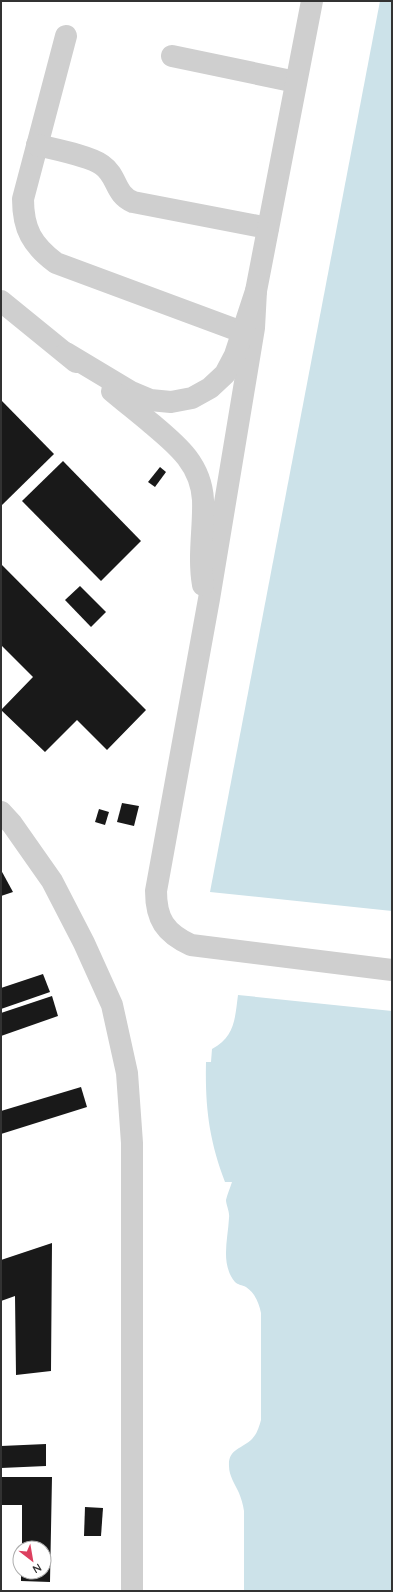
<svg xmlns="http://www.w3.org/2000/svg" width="393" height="1592" font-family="Quicksand,sans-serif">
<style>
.water{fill:#cce2e9}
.building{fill:#191919}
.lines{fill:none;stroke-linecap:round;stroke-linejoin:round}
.minor{stroke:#cfcfcf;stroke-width:22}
</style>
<rect width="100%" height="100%" fill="#fff"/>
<!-- water -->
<g class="water">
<path d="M380 1H392V911L210 892Z"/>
<path d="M238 995 392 1011V1591H244V1511C243 1504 241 1498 239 1493 235 1484 229 1476 229 1466 228 1449 242 1449 252 1439 257 1434 259 1427 261 1420V1313C259 1303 255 1293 246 1287 242 1285 238 1285 235 1282 220 1264 228 1239 229 1218 230 1212 226 1205 226 1200 227 1195 230 1188 232 1182H225C209 1140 205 1107 206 1062H211L212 1049C235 1037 235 1018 238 995Z"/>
</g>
<!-- building -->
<g class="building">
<path d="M1 400 54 454 1 506Z"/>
<path d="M63 461 141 541 101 581 22 501Z"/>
<path d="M160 467 166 472 155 487 148 482Z"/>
<path d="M1 564 146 710 107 750 77 720 45 752 1 710 33 677 1 645Z"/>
<path d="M80 586 106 612 91 627 65 600Z"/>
<path d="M122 803 139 806 134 826 117 822Z"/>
<path d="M99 809 109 812 105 825 95 822Z"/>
<path d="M1 870 13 892 1 896Z"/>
<path d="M43 974 50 992 1 1009V988Z"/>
<path d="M52 996 58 1016 1 1036V1013Z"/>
<path d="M81 1087 87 1107 1 1134V1111Z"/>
<path d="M52 1243 51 1371 16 1375 15 1296 1 1301V1260Z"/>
<path d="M46 1444V1466L1 1468V1446Z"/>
<path d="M1 1477H52L50 1582 21 1581V1572H44V1548H22V1505H1Z"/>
<path d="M85 1507 103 1508 101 1536H84Z"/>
</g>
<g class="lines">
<!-- minor -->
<g class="minor">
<path d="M66 36 23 199C23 229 32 245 56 263L242 332"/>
<path d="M172 56 296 82"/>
<path d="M37 145C53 149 90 156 102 165 118 176 114 194 133 202L268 228"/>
<path d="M256 291 254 328 209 599 156 891C156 919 165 933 191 945L392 970"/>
<path d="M1 301 76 362"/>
<path d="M66 353 131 392 150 400 171 402 192 398 210 388 225 374 235 355 256 291 312 1"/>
<path d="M112 391C125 402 139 413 152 424 177 445 201 464 203 500 204 528 198 556 203 585"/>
<path d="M1 812 12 824 52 881 84 943 112 1005 127 1073 132 1143V1591"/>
</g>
</g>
<!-- border -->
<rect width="393" height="1592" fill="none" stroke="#323232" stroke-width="4"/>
<!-- north arrow -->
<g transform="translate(32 1560) rotate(149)"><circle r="19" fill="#ffffff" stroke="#adadad"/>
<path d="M0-3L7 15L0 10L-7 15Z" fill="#dc405f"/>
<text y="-6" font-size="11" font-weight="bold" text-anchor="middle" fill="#323232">N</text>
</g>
</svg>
